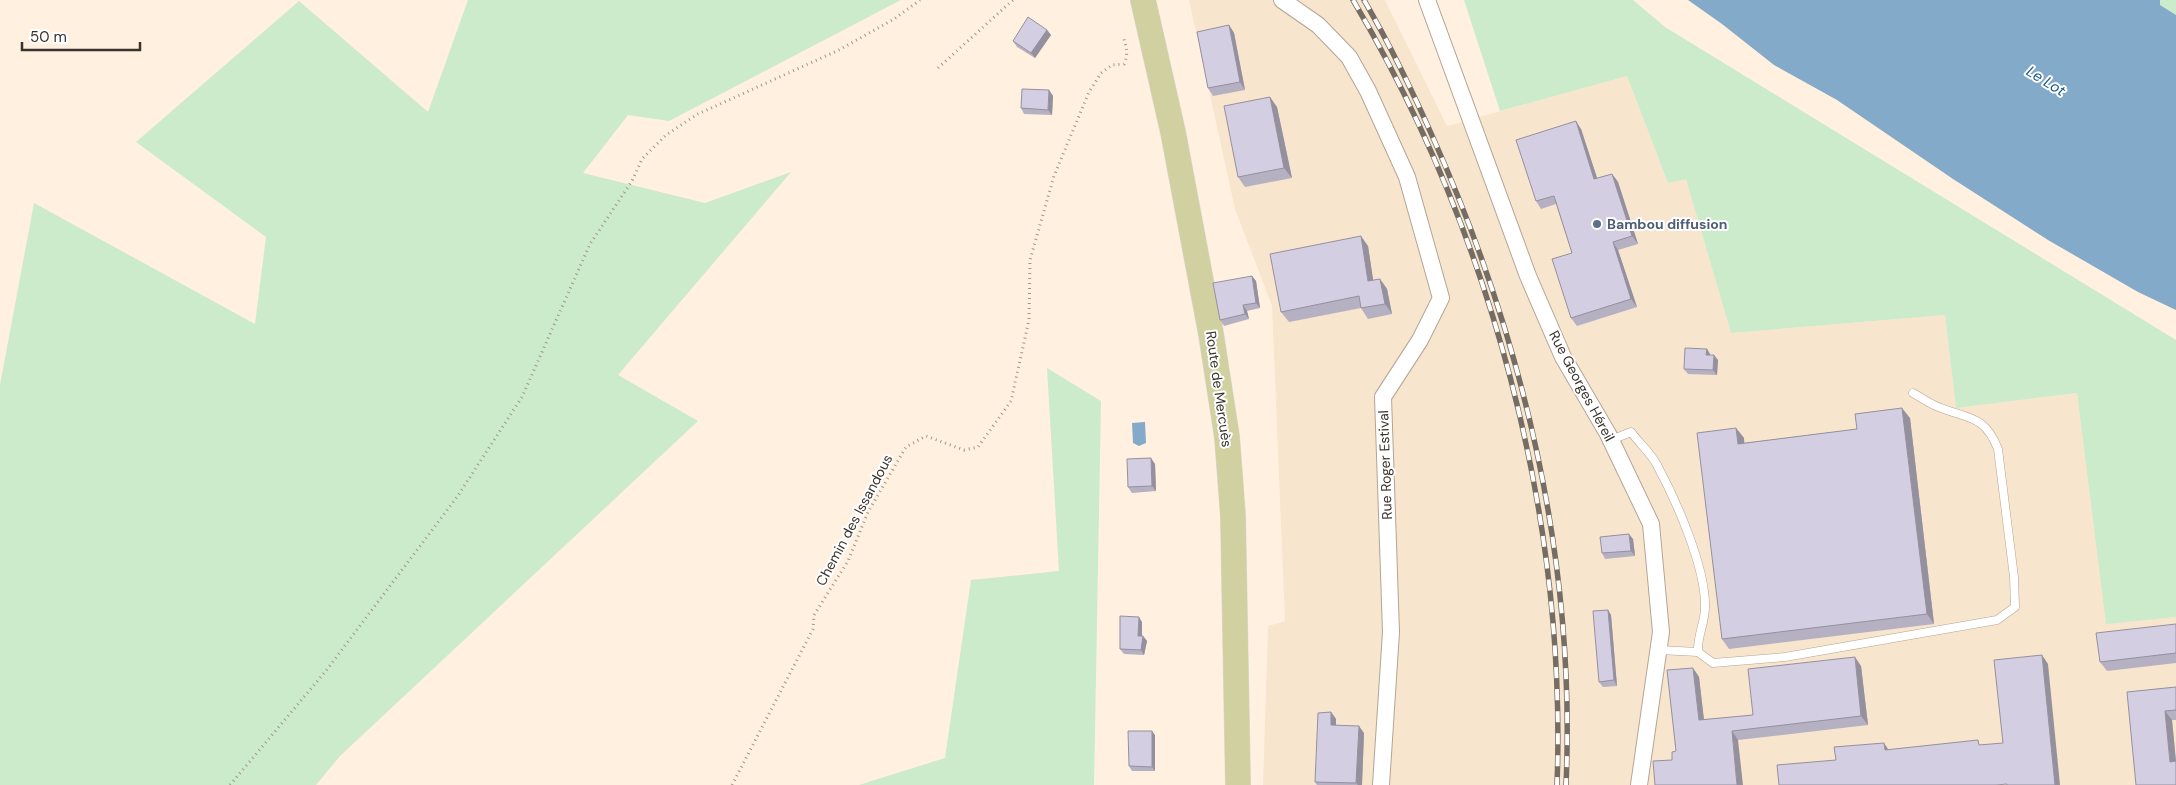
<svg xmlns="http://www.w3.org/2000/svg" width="2176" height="785" font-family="'DM Sans',sans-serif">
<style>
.built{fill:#f8e5cd}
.green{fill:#cbebcb}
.water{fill:#83aac8}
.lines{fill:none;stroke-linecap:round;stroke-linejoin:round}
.lane-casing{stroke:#b3a595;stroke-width:9}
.street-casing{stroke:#b3a595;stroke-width:18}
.primary-casing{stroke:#dbdad9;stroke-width:26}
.path{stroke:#a1968a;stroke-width:3;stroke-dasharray:1 4;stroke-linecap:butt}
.lane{stroke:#fff;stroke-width:8}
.street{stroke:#fff;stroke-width:16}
.primary{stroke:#d1d0a1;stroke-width:25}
.rail-casing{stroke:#756d63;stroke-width:5.5}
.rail{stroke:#fff;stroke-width:4;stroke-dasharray:11;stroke-linecap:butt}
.wall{fill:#b6b1c2}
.shaded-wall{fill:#94909e}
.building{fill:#d4cee2;stroke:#94909e}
.service-dot{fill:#5c6f8a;stroke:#fff;stroke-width:2}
.labels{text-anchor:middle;stroke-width:4;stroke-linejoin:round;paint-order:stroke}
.service-label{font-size:14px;font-weight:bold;fill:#4e5e75;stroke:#fff;text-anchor:start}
.street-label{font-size:14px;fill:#39332c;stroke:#fff}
.water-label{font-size:15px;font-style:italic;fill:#205d87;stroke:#fff}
</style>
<rect width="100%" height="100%" fill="#fff0df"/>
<!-- built -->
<path class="built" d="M1189 0H1385L1447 126 1627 76 1668 183 1686 178 1731 333 1945 315 1956 408 2077 393 2106 623 2176 617V785H1263L1268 626 1285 621 1272 306 1235 209Z"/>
<!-- green -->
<g class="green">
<path d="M468 0H901L669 121 628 115 583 173 705 203 791 172 618 375 698 421 340 756 316 785H0V385L34 203 255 324 266 237 136 142 299 1 428 112Z"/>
<path d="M1464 0H1633L1665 27 2176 340V617L2106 624 2077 393 1956 408 1945 315 1731 333 1686 179 1668 183 1627 76 1500 111Z"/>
<path d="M2160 0H2176V15L2160 5Z"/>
<path d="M1047 368 1101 401 1094 785H859L945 758 971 580 1059 571Z"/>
</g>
<!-- water -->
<g class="water">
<path d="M1688 0H2160V5L2176 15V310L2138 292 2048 240 1953 179 1837 100 1774 65 1722 24Z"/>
<path d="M1145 422 1146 443 1139 446 1133 443 1132 423Z"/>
</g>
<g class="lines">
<defs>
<g id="lane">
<path d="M1611 440 1631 432C1639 443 1651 453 1657 465 1676 500 1706 568 1705 607 1705 623 1697 636 1698 652L1713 663 1785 657 1997 620 2015 607 2014 577 1998 449C1985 416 1970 419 1941 408 1931 405 1922 398 1913 393"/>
<path d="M1659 650 1698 652"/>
</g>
<g id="street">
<path d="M1282 0 1318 25 1349 57 1368 91 1407 177 1441 298 1420 340 1383 397 1391 632 1381 785"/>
<path d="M1427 0 1528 276 1563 357 1608 434 1651 524 1661 632 1639 785"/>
</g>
<path id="primary" d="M1143 0 1173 132 1211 334 1227 437 1233 516 1238 785"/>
</defs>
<!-- lane casing -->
<use href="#lane" class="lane-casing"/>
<!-- street casing -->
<use href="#street" class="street-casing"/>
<!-- primary casing -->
<use href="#primary" class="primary-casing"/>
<!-- path -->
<g class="path">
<path d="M938 68 1013 0"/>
<path d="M230 785 325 672 457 497 522 397 590 244 632 181 642 159 666 135 698 114 839 50 894 19 920 0"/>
<path d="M732 785 813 629 814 615 848 561 868 512 906 447 926 436 964 450 978 447 1011 401 1029 320 1030 260 1054 176 1089 92 1101 73 1112 65 1124 64C1129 54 1126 46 1123 36"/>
</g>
<!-- lane -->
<use href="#lane" class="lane"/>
<!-- street -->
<use href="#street" class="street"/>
<!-- primary -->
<use href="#primary" class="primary"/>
<defs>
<g id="rail">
<path d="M1353 0C1491 233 1567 515 1557 785"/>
<path d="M1364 0C1390 45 1413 92 1434 140 1524 342 1576 563 1566 785"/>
</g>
</defs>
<!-- rail casing -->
<use href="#rail" class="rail-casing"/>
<!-- rail -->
<use href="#rail" class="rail"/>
</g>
<!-- wall -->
<g class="wall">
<path d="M1229 25 1234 33 1245 90 1213 96 1208 88Z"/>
<path d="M1047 30 1051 35 1035 58 1017 47 1013 41Z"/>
<path d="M1049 90 1053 96 1052 115 1024 114 1021 108Z"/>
<path d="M1277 107 1292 178 1245 187 1238 177Z"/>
<path d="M1581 129 1597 178 1612 174 1618 182 1638 244 1618 250 1637 307 1577 326 1571 318 1572 253 1556 204 1541 209 1536 201Z"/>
<path d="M1368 246 1373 280 1380 279 1387 289 1392 314 1368 319 1361 308 1289 322 1281 312Z"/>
<path d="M1252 276 1256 281 1260 308 1247 311 1249 319 1224 326 1220 320Z"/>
<path d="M1707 349 1710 355 1718 360 1717 375 1688 374 1684 369Z"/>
<path d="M1910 418 1934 624 1729 649 1722 639 1736 428 1744 438V443L1857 429Z"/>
<path d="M1155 464 1156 491 1132 493 1128 487Z"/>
<path d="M1633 539 1635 556 1605 559 1602 553Z"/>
<path d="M1608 610 1611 615 1617 686 1603 687 1599 682Z"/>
<path d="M1142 622V636H1143L1147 641 1144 655 1124 654 1120 649Z"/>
<path d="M2176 624V663L2107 671 2100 662Z"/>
<path d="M1861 666 1868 725 1738 740 1672 760 1676 751 1693 668 1699 677 1704 720 1753 715Z"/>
<path d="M2176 687V720H2172L2176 761 2127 692Z"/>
<path d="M1331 712 1336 719V725L1364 733 1362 785H1317L1315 782Z"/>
<path d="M1155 735V771H1132L1129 766Z"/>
</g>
<!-- shaded-wall -->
<g class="shaded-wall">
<path d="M1229 25 1234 33 1245 90 1240 82Z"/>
<path d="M1047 30 1051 35 1035 58 1031 53Z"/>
<path d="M1049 90 1053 96 1052 115 1048 110Z"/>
<path d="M1270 97 1277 107 1292 178 1284 168Z"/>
<path d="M1576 121 1581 129 1600 187 1594 179Z"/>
<path d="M1612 174 1618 182 1638 244 1632 236Z"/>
<path d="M1361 236 1368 246 1375 292 1368 281Z"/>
<path d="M1613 242 1618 250 1637 307 1631 299Z"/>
<path d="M1252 276 1256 281 1260 308 1256 303Z"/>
<path d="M1380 279 1387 289 1392 314 1385 304Z"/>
<path d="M1243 305 1247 311 1249 319 1245 314Z"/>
<path d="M1707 349 1710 354V360L1706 355Z"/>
<path d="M1714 355 1718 360 1717 375 1713 370Z"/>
<path d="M1902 408 1910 418 1934 624 1927 614Z"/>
<path d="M1736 428 1744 438 1745 454 1738 444Z"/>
<path d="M1151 458 1155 464 1156 491 1152 486Z"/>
<path d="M1629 534 1633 539 1635 556 1631 551Z"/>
<path d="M1608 610 1611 615 1617 686 1614 680Z"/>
<path d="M1139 617 1142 622V641L1138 636Z"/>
<path d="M1143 636 1147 641 1144 655 1141 650Z"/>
<path d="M2042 655 2048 664 2060 785H2055Z"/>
<path d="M1855 657 1861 666 1868 725 1861 716Z"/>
<path d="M1693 668 1699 677 1705 729 1699 720Z"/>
<path d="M2165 711 2172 720 2176 762H2170Z"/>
<path d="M1331 712 1336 719V732L1331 725Z"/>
<path d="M1359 726 1364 733 1362 785H1358L1356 783Z"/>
<path d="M1152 731 1155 735V771L1152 767Z"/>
<path d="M1732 731 1738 740 1743 785H1737Z"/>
<path d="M1884 743 1890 752 1885 750Z"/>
</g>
<!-- building -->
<g class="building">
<path d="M1028 17 1047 30 1031 53 1013 41Z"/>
<path d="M1229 25 1240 82 1208 88 1197 32Z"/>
<path d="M1022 89 1049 90 1048 110 1021 108Z"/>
<path d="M1270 97 1284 168 1238 177 1224 106Z"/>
<path d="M1576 121 1594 179 1612 174 1632 236 1613 242 1631 299 1571 318 1552 259 1572 253 1554 196 1536 201 1516 140Z"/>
<path d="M1361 236 1368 281 1380 279 1385 304 1361 308 1359 296 1281 312 1270 254Z"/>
<path d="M1252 276 1256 303 1243 305 1245 314 1220 320 1213 283Z"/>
<path d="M1685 348 1707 349 1706 355H1714L1713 370 1684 369Z"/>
<path d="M1902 408 1927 614 1722 639 1697 433 1736 428 1738 444 1857 429 1855 414Z"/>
<path d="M1151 458 1152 486 1128 487 1127 459Z"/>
<path d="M1629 534 1631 551 1602 553 1600 537Z"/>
<path d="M1608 610 1614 680 1599 682 1593 611Z"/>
<path d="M1120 616 1139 617 1138 636H1143L1141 650 1120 649Z"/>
<path d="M2176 624V653L2100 662 2096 633Z"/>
<path d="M2042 655 2055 785H2007V784L1996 785H1779L1777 765 1836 760 1834 747 1884 743 1885 750 1978 740 1979 745 2003 743 1994 660Z"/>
<path d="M1855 657 1861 716 1732 731 1737 785H1655L1653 761 1672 760V752L1676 751 1667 670 1693 668 1699 720 1753 715 1748 669Z"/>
<path d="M2176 687V710L2165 711 2170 762 2176 761V785H2136L2127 692Z"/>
<path d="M1331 712V725L1359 726 1356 783 1315 782 1318 713Z"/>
<path d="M1128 731H1152V767L1129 766Z"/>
</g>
<!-- markers -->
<circle class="service-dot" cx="1597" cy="224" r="5"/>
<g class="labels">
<!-- service labels -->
<g class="service-label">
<text x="1607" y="229">Bambou diffusion</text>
</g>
<!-- street labels -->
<g class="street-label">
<text transform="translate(1582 386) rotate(62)" y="5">Rue Georges Héreil</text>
<text transform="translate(1219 389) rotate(82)" y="5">Route de Mercuès</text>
<text transform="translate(1385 465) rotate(-92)" y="5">Rue Roger Estival</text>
<text transform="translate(854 520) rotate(-62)" y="5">Chemin des Issandous</text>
</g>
<!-- water labels -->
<g class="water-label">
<text transform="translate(2046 81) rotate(32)" y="5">Le Lot</text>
</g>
</g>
<!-- scale -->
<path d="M22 42v8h118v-8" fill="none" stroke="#39332c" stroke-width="2.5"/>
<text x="30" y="42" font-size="15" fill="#39332c" stroke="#ffffff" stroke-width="4" paint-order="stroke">50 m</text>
</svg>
